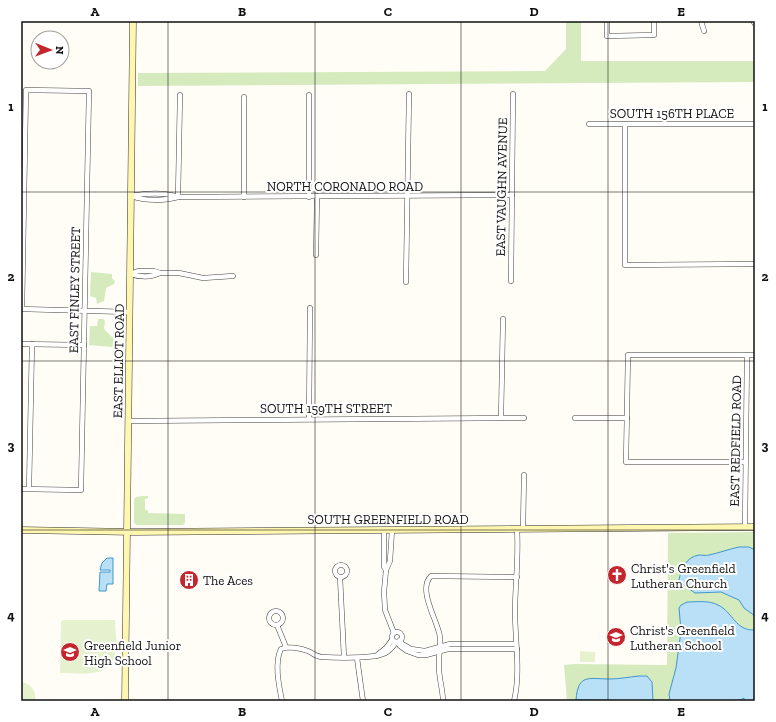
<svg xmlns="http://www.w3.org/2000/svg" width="776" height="722" font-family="'Zilla Slab',serif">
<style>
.green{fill:#d5ebbd}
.pitch{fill:#e6f2cf}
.water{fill:#b9e0f7;stroke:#3f96cf}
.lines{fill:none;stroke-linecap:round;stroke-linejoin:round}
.street-casing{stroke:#444;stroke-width:5.5}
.secondary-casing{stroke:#333;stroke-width:7}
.street{stroke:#fff;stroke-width:4.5}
.secondary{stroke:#fff6b0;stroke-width:6}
.grid{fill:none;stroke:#111;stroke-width:1;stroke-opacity:0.55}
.labels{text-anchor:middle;stroke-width:4;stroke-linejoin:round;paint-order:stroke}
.street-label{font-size:13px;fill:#111;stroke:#fff}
.poi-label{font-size:13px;fill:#111;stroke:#fff;text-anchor:start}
.neatline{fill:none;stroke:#111;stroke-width:1.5}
.grid-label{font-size:13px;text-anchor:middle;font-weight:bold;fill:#111}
</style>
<rect width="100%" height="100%" fill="#fffdf5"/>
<!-- green -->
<g class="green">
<path d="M566 21H581V61H755V82L138 86V73L545 71 566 49Z"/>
<path d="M91 272 112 274V278L115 281 114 284 106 288 104 301 97 304 96 298 90 296Z"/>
<path d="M98 319H103L105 321 104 329 114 339 115 343 112 347 89 345 90 326H97Z"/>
<path d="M142 496H148V498L145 499V510H148V513L185 514V523L183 525H137L134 523V499L136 497Z"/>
<path d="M755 532V701H567L564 665 574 664 667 665 668 533Z"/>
</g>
<!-- pitch -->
<g class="pitch">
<path d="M63 620H115C115 629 118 646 115 655 108 679 80 673 60 673L61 622Z"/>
<path d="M580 651 595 652V662H580Z"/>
<path d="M21 682C31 683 37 691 35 701H21Z"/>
</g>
<!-- water -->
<g class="water">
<path d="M739 547H749L755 550V616L744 608 739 600 721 592 695 593 685 586 679 580C681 569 686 557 699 555 702 555 706 556 709 555 719 553 729 549 739 547Z"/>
<path d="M107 558H113V584H107L106 591H99L100 572H110V570H100L102 563Z"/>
<path d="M687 602C696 602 709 600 718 605 733 612 735 631 755 630V701H744V698L738 701H670L669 694 676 668 681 631 679 608 681 605Z"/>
<path d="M639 676H647L652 682 653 701 576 700C578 673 589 679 610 679 619 679 629 677 639 676Z"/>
</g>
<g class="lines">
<defs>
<g id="street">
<path d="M607 21V36L654 35V21"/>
<path d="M701 21 704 31"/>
<path d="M753 21 755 24"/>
<path d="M244 97V197"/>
<path d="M589 124H755"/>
<path d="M625 124V265L755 264"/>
<path d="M131 196C145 193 164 192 178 197L512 195"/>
<path d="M131 196C145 201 164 201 178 197"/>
<path d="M178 197 180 95"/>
<path d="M309 197V95"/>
<path d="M316 255 317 196"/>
<path d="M130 274 138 271H154L160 273H179L203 278 233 276"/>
<path d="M130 274C140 277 150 278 160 273"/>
<path d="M511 281 513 94"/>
<path d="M406 282 409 94"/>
<path d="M21 309 129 312"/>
<path d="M21 344 84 345"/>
<path d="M501 418 503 319"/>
<path d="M575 418H627"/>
<path d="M309 419 310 308"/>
<path d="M128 421 524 418"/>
<path d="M745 462H626L628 355H755"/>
<path d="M21 489 81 490 89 91 26 90 22 309"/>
<path d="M29 489 32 344"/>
<path d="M745 527 747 355"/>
<path d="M523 529 524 475"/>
<path d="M384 530V567L386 570"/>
<path d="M392 530 390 561 386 570 384 592 385 610 394 633"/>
<circle cx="341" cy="571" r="6"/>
<path d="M340 577 344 657"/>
<circle cx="276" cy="618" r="7"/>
<path d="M277 625 286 647"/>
<circle cx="397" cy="637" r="5"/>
<path d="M392 640 386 648 376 656C385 654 391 651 396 642"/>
<path d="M400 640 402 644 411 649 425 651 450 644H516"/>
<path d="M397 642 400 646 407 651 418 655H426L448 649H517"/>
<path d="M357 658 363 701"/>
<path d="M282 701C279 686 274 663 281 649 288 646 301 648 308 651 313 653 316 657 322 657 340 658 359 658 376 656"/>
<path d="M443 701C443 690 439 679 439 668 438 657 441 648 440 637 438 621 417 590 431 576L517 577"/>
<path d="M514 701C521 672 515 641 515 612 515 584 519 557 517 529"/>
</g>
<g id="secondary">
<path d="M21 530 134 532 755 527"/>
<path d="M125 701 133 21"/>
</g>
</defs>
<!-- street casing -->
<use href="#street" class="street-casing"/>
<!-- secondary casing -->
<use href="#secondary" class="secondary-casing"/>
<!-- street -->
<use href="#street" class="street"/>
<!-- secondary -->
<use href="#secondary" class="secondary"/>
</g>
<!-- grid -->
<path class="grid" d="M168 21V701M315 21V701M461 21V701M608 21V701M21 192H755M21 361H755M21 530H755"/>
<!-- icons -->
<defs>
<symbol id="church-disc" viewBox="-11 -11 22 22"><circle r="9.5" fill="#c4262e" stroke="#fff"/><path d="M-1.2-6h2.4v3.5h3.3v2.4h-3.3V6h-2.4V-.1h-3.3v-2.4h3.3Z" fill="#fff"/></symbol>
<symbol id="building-disc" viewBox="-11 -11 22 22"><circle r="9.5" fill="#c4262e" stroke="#fff"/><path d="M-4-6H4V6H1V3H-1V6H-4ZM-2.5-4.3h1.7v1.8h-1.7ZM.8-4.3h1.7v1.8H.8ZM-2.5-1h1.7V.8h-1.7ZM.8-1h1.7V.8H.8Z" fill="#fff"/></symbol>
<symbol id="school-disc" viewBox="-11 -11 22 22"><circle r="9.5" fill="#c4262e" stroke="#fff"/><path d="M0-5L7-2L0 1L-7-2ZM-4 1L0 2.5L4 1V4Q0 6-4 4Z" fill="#fff"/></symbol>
</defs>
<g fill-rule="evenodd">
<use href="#church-disc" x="606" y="564" width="22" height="22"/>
<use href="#building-disc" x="178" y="569" width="22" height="22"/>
<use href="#school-disc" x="605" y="626" width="22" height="22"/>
<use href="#school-disc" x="59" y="641" width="22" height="22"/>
</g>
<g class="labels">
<!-- street labels -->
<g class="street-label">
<text x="672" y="118">SOUTH 156TH PLACE</text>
<text x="345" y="191">NORTH CORONADO ROAD</text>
<text transform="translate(501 187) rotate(-89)" y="5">EAST VAUGHN AVENUE</text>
<text transform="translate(74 290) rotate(-89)" y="5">EAST FINLEY STREET</text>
<text transform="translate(118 361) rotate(-89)" y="5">EAST ELLIOT ROAD</text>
<text x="326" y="413">SOUTH 159TH STREET</text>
<text transform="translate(735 441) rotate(-89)" y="5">EAST REDFIELD ROAD</text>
<text x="388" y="524">SOUTH GREENFIELD ROAD</text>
</g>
<!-- poi labels -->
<g class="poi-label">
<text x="631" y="573">Christ's Greenfield<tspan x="631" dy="15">Lutheran Church</tspan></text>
<text x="203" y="585">The Aces</text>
<text x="630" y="635">Christ's Greenfield<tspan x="630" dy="15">Lutheran School</tspan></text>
<text x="84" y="650">Greenfield Junior<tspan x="84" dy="15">High School</tspan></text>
</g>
</g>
<!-- border -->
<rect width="776" height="722" fill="none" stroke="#ffffff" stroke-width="44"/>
<!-- north arrow -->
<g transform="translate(50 50) rotate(91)"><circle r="19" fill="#ffffff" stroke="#a0a0a0"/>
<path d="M0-3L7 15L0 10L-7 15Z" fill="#c4262e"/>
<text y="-6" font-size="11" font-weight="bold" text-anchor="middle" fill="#111111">N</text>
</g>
<rect x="22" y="22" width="732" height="678" class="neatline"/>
<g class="grid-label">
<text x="95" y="16">A</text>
<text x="242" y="16">B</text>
<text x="388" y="16">C</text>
<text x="534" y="16">D</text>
<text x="681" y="16">E</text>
<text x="11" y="111">1</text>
<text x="765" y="111">1</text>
<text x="11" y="281">2</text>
<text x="765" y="281">2</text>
<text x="11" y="450">3</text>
<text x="765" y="450">3</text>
<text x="11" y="620">4</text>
<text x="765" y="620">4</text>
<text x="95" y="716">A</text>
<text x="242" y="716">B</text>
<text x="388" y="716">C</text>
<text x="534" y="716">D</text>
<text x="681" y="716">E</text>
</g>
</svg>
